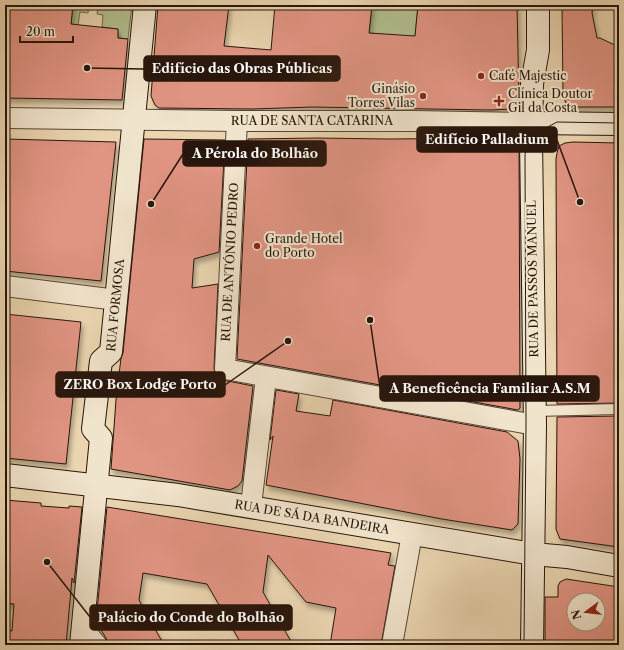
<svg xmlns="http://www.w3.org/2000/svg" width="624" height="650" font-family="'Libre Caslon Text',serif">
<style>
.green{fill:#b2be8f;stroke:#6d6a4e}
.building{fill:#e09482;stroke:#28160c;fill-rule:evenodd;filter:url(#shadow)}
.lines{fill:none;stroke-linecap:round;stroke-linejoin:round}
.lane-casing{stroke:#584635;stroke-width:12}
.street-casing{stroke:#584635;stroke-width:22}
.secondary-casing{stroke:#28160c;stroke-width:24}
.lane{stroke:#f1e4cc;stroke-width:10}
.street{stroke:#f1e4cc;stroke-width:20}
.secondary{stroke:#f1e4cc;stroke-width:22}
.tram{stroke:#28160c;stroke-width:1}
.poi-dot{fill:#8f2418;stroke:#f1e4cc;stroke-width:1.5}
.labels{text-anchor:middle;stroke-width:4;stroke-linejoin:round;paint-order:stroke}
.poi-label{font-size:12px;fill:#28160c;stroke:#f1e4cc;text-anchor:start}
.street-label{font-size:12px;fill:#28160c;stroke:#f1e4cc}
.leader{fill:none;stroke:#28160c;stroke-width:1.5}
.callout-dot{fill:#28160c;stroke:#f1e4cc;stroke-width:1.5}
.callout{fill:#28160c;stroke:#28160c;stroke-width:1.5}
.callout-label{font-size:13px;text-anchor:middle;font-weight:bold;fill:#fff}
</style>
<defs>
<filter id="shadow"><feDropShadow dx="2.5" dy="4.5" stdDeviation="2" flood-color="#0004"/></filter>
</defs>
<rect width="100%" height="100%" fill="#ead5b0"/>
<filter id="stains"><feTurbulence type="fractalNoise" baseFrequency=".005" numOctaves="4"/><feColorMatrix values="0 0 0 0 .2 0 0 0 0 .09 0 0 0 0 .02 0 0 0 .5 -.17"/></filter>
<radialGradient id="worn" r=".72"><stop offset=".6" stop-color="#630" stop-opacity="0"/><stop offset="1" stop-color="#630" stop-opacity=".3"/></radialGradient>
<!-- green -->
<g class="green">
<path d="M73 5H89L88 13 80 12 78 25 71 24Z"/>
<path d="M98 5H132L128 39 118 38V29L102 27 103 15 97 14Z"/>
<path d="M372 5H418L415 37 369 33Z"/>
<path d="M5 603 18 604 12 631 5 630Z"/>
</g>
<!-- building -->
<g class="building">
<path d="M5 5H73L71 24 118 29V38L128 39 122 100 5 98Z"/>
<path d="M158 5H229L224 46 271 50 275 5 298 6 299 5H372L369 33 415 36 418 5H517L519 101 517 105 512 109 491 110 312 107 253 109 159 108 155 105 151 96Z"/>
<path d="M562 5H593L592 13 597 38H600L619 47V107H571L566 103 563 95Z"/>
<path d="M318 138 387 139 519 138 520 408 518 410 237 359 248 139Z"/>
<path d="M5 139 116 142 101 281 5 271Z"/>
<path d="M144 139 225 140 219 252 194 259 192 288 218 284 214 368 215 374 218 378 223 380 253 386 242 481 238 486 230 490 111 469 116 400 121 358 123 353Z"/>
<path d="M573 142 619 143V220H616V266H619V403L557 404 556 159 557 153 559 146 565 143Z"/>
<path d="M5 314 81 322 66 464 5 458Z"/>
<path d="M276 390 299 394 296 411 330 416 333 400 507 432 518 441 520 459 518 524 512 530 442 519 266 485 273 436 270 440Z"/>
<path d="M619 416V547L560 539 556 529 557 417Z"/>
<path d="M5 500 41 503V506L69 508V506L82 507 74 583 72 578 66 645H5V630L12 631 14 604 5 603Z"/>
<path d="M107 507 391 553 388 565 395 566 381 645H330L336 608 306 602 268 555 263 592 293 645H242L207 584 143 573 139 600 164 645H108L106 638 96 622Z"/>
<path d="M566 579 619 587V645H545V597H558V586L560 582ZM574 600H598V624H574Z"/>
</g>
<g class="lines">
<defs>
<path id="lane" d="M535 411 619 409"/>
<g id="street">
<path id="s1" d="M5 118 237 121H413L532 123"/>
<path d="M237 121 225 369 535 425"/>
<path d="M5 286 117 300"/>
<path d="M251 506 266 377"/>
<path d="M83 629 97 645"/>
<path d="M392 645 412 534"/>
</g>
<g id="secondary">
<path d="M532 123 619 124"/>
<path id="s2" d="M5 475 178 495 533 554 567 557 619 566"/>
<path id="s3" d="M81 645 101 438 93 429 101 361 111 352 145 5"/>
<path d="M532 645 535 425 531 139 532 84 538 50V5"/>
</g>
</defs>
<!-- lane casing -->
<use href="#lane" class="lane-casing"/>
<!-- street casing -->
<use href="#street" class="street-casing"/>
<!-- secondary casing -->
<use href="#secondary" class="secondary-casing"/>
<!-- lane -->
<use href="#lane" class="lane"/>
<!-- street -->
<use href="#street" class="street"/>
<!-- secondary -->
<use href="#secondary" class="secondary"/>
<!-- tram -->
<path class="tram" d="M524 645 526 424 525 154 531 139 544 129 557 122 619 123"/>
</g>
<!-- markers -->
<g class="poi-dot">
<circle cx="481" cy="76" r="4"/>
<circle cx="423" cy="96" r="4"/>
<path d="M497 95h4v4h4v4h-4v4h-4v-4h-4v-4h4z"/>
<circle cx="257" cy="246" r="4"/>
</g>
<g class="labels">
<!-- poi labels -->
<g class="poi-label">
<text x="489" y="80">Café Majestic</text>
<text x="415" y="93" text-anchor="end">Ginásio<tspan x="415" dy="14">Torres Vilas</tspan></text>
<text x="508" y="98">Clínica Doutor<tspan x="508" dy="14">Gil da Costa</tspan></text>
<text x="265" y="243">Grande Hotel<tspan x="265" dy="14">do Porto</tspan></text>
</g>
<!-- street labels -->
<g class="street-label">
<text dy="4" stroke="none"><textPath href="#s1" startOffset="307">RUA DE SANTA CATARINA</textPath></text>
<text transform="translate(230 262) rotate(-87)" y="4">RUA DE ANTÓNIO PEDRO</text>
<text transform="translate(533 279) rotate(-91)" y="4">RUA DE PASSOS MANUEL</text>
<text dy="4" stroke="none"><textPath href="#s3" startOffset="349">RUA FORMOSA</textPath></text>
<text dy="4" stroke="none"><textPath href="#s2" startOffset="310">RUA DE SÁ DA BANDEIRA</textPath></text>
</g>
</g>
<!-- callouts -->
<path class="leader" d="M87 68L144 69M580 202L557 140M151 204L183 154M288 341L225 385M370 320L380 388M47 562L90 617"/>
<g class="callout-dot">
<circle cx="87" cy="68" r="4"/>
<circle cx="580" cy="202" r="4"/>
<circle cx="151" cy="204" r="4"/>
<circle cx="288" cy="341" r="4"/>
<circle cx="370" cy="320" r="4"/>
<circle cx="47" cy="562" r="4"/>
</g>
<g class="callout">
<rect x="144" y="56" width="196" height="25" rx="4"/>
<rect x="417" y="127" width="140" height="25" rx="4"/>
<rect x="183" y="141" width="143" height="25" rx="4"/>
<rect x="56" y="372" width="169" height="25" rx="4"/>
<rect x="380" y="376" width="219" height="25" rx="4"/>
<rect x="90" y="605" width="202" height="25" rx="4"/>
</g>
<g class="callout-label">
<text x="242" y="73">Edifício das Obras Públicas</text>
<text x="487" y="144">Edifício Palladium</text>
<text x="255" y="158">A Pérola do Bolhão</text>
<text x="140" y="389">ZERO Box Lodge Porto</text>
<text x="490" y="393">A Beneficência Familiar A.S.M</text>
<text x="191" y="622">Palácio do Conde do Bolhão</text>
</g>
<!-- margin -->
<rect width="624" height="650" fill="none" stroke="#ead5b0" stroke-width="20"/>
<rect x="6" y="6" width="612" height="638" fill="none" stroke="#28160c" stroke-width="2"/>
<rect x="10" y="10" width="604" height="630" fill="none" stroke="#28160c"/>
<!-- north arrow -->
<g transform="translate(586 612) rotate(255)"><circle r="19" fill="#f1e4cc" stroke="#a1927f"/>
<path d="M0-3L7 15L0 10L-7 15Z" fill="#8f2418"/>
<text y="-6" font-size="11" font-weight="bold" text-anchor="middle" fill="#28160c">N</text>
</g>
<!-- scale -->
<path d="M20 36v6h53v-6" fill="none" stroke="#28160c" stroke-width="2"/>
<text x="26" y="36" font-size="12" fill="#28160c" stroke="#f1e4cc" stroke-width="3" paint-order="stroke">20 m</text>
<rect width="100%" height="100%" filter="url(#stains)"/>
<rect width="100%" height="100%" fill="url(#worn)"/>
</svg>
